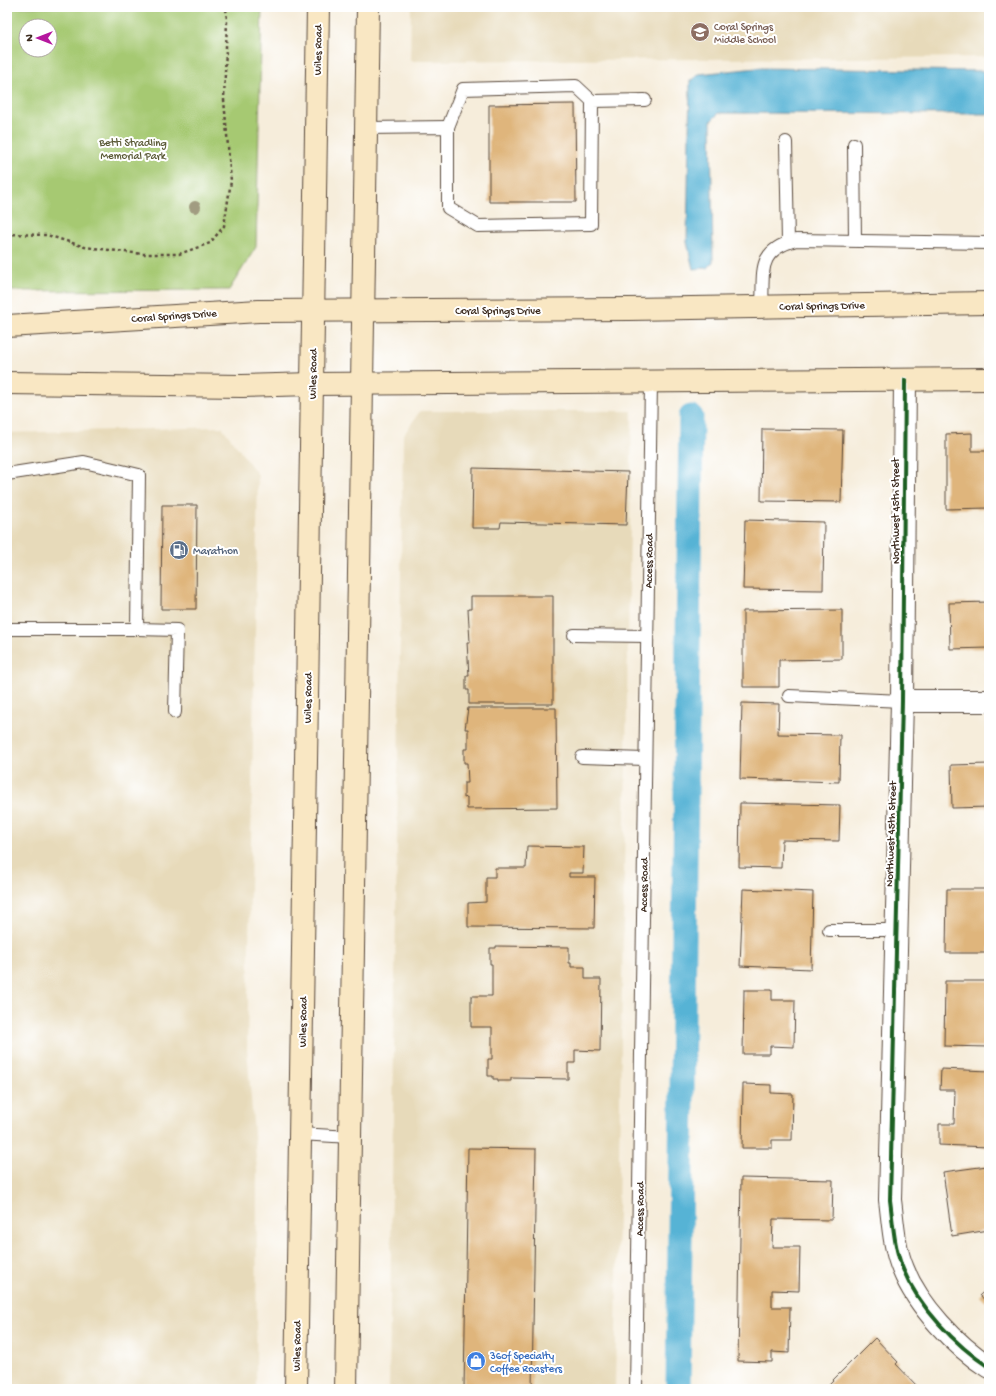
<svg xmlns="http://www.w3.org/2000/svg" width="996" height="1396" font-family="'Gochi Hand',sans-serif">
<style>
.built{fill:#e7daba}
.green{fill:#a6c972;stroke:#707a48;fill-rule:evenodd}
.water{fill:#57b3d5;stroke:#496e7a}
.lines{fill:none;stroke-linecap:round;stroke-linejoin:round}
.canal{stroke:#57b3d5;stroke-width:25}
.building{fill:#dfb57b}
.service-casing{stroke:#57473a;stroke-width:14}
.minor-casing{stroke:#57473a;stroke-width:24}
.secondary-casing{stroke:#57473a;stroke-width:24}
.path{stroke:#57473a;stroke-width:2.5;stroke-dasharray:3 3;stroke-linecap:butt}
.service{stroke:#fff;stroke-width:12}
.minor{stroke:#fff;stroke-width:22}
.secondary{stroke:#f9e7c3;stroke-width:22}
.cycleway-casing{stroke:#fff;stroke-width:6}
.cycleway{stroke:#1b5e20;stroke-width:4}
.tree{fill:#a19c81}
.labels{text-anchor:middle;stroke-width:4;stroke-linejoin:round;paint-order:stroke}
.education-label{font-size:11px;fill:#785e54;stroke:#fff;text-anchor:start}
.street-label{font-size:11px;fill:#3b2a1e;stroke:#fff}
.park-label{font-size:11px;fill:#5b5a37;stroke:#fff}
.service-label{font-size:11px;fill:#4e5e75;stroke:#fff;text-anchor:start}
.shop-label{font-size:11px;fill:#366cbe;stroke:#fff;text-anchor:start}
</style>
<rect width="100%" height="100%" fill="#fff"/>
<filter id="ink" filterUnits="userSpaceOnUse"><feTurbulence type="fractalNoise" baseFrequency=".025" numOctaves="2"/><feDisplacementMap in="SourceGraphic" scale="8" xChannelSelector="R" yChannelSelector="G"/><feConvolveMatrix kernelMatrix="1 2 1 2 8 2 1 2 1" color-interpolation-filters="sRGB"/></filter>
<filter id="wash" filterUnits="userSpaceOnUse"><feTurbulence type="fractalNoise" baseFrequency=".012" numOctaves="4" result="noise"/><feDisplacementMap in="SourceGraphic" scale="16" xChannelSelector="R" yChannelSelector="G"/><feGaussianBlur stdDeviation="0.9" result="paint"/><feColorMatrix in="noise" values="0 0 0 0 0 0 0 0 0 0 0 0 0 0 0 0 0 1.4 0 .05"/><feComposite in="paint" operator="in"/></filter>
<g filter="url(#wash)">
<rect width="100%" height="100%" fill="#f6eddb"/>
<!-- built -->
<g class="built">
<path d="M411 7H989V57L410 61Z"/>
<path d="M420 411H632L615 1389H389L403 436Z"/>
<path d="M222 427 258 475 247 1050 257 1170 256 1389H7V433Z"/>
</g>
<!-- green -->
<path class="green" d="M7 7H262L256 247 229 290 7 291ZM26 26H50V50H26Z"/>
<!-- water -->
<path class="water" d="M757 68 989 71V114L719 113 711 121 713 262 707 268 693 269 687 242 690 81 699 74Z"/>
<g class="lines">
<!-- canal -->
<path class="canal" d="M678 1389 691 417"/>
</g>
<g id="blocks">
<!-- building -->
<g class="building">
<path d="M575 104 576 202H489V105Z"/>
<path d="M762 429 843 430 841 502 761 501Z"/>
<path d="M972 433V451H989V508L946 509V434Z"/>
<path d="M473 468 628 472 626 525 501 522 500 528H472Z"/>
<path d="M162 505H197L196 609H161Z"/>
<path d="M745 520 824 522 823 590 743 589Z"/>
<path d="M471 596H553V704H469V690H466V676H469L467 642H470L468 609H471Z"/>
<path d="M989 602V648L950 649 949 603Z"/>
<path d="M842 610V659L779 660V687H743V611Z"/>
<path d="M742 703 779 704 778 734 840 735 839 782 740 779Z"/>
<path d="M468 708H556L557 808 467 809V797L464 798V783H468L467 763H464V749H468V729H465Z"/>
<path d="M989 764V807L952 808 951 765Z"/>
<path d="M740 803 840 805 839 841 782 840 781 868 739 867Z"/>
<path d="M527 846 584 847 583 873H569V877H595L594 928 468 927V903L486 902V877H495V868H526Z"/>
<path d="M743 889 813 892 811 969 740 966Z"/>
<path d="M947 889H989V953H946Z"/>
<path d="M496 946 569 947V963H571V967H585V979H601L600 1051 575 1050V1063H568V1079L511 1078V1081H498V1079H493V1076H488V1059H492V1027H471V996H492V964H490V948H496Z"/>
<path d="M945 981H989V1047L944 1046Z"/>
<path d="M744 990H772V1000H795L794 1047 770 1046V1054H743Z"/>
<path d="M941 1069 989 1071V1147L939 1145V1124H954L955 1090H940Z"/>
<path d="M743 1084 771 1085V1093L793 1094 792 1140H772V1148H742Z"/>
<path d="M468 1148 536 1149 532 1389H464Z"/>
<path d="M987 1166 989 1182V1230L952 1236 943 1172Z"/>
<path d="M741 1178 833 1180 832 1220 773 1219 772 1247H800L799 1291 772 1290V1307H790L789 1353 772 1352V1362L738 1361Z"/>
<path d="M989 1287V1305L980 1295Z"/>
<path d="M875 1338 898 1362 896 1364 917 1386 914 1389H824Z"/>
</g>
</g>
</g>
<g filter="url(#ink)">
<use href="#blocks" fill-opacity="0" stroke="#57473a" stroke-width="1"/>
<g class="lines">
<defs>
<g id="service">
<path d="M448 127 463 89 576 86 592 101"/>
<path d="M366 128 448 127V208L478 226 591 224 592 101 645 100"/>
<path d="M786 142 788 242"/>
<path d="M854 144 855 240"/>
<path d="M762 306C764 271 756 251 796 240L989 243"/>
<path d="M7 474 84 462 139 475 137 629H7"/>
<path d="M137 629 177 630 175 712"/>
<path d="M574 635 647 636"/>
<path d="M789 696 902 701"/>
<path d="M582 757 645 759"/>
<path d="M829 930H896"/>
<path d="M300 1134 350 1137"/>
<path d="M636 1389 651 382"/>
</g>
<g id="minor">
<path d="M905 380 902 701 890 1200C893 1223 894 1248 903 1269 918 1306 956 1346 989 1367"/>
<path d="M902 701H989"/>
</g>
<g id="secondary">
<path d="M7 326 259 311 629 309 989 303"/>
<path d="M7 383 242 386 312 384 989 379"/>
<path d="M296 1389 318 7"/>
<path d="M346 1389 368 7"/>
</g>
</defs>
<!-- service casing -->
<use href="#service" class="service-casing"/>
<!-- minor casing -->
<use href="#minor" class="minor-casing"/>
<!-- secondary casing -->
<use href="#secondary" class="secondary-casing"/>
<!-- path -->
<path class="path" d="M7 234 47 235 85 247 142 254H179L210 243 224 226 231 181 224 100 227 21 226 7"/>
<!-- service -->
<use href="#service" class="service"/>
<!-- minor -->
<use href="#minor" class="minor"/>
<!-- secondary -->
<use href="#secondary" class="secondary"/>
<defs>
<path id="cycleway" d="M905 380 902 701 890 1200C893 1223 894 1248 903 1269 918 1306 956 1346 989 1367"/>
</defs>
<!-- cycleway casing -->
<use href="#cycleway" class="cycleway-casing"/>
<!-- cycleway -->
<use href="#cycleway" class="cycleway"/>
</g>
<!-- trees -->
<circle class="tree" cx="195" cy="207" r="6"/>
</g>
<!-- icons -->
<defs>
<symbol id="school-disc" viewBox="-11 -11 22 22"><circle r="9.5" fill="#8d6e63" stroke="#fff"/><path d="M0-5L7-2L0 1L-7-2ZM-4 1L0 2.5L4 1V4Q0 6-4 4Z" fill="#fff"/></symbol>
<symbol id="fuel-disc" viewBox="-11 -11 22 22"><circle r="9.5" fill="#5c6f8a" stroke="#fff"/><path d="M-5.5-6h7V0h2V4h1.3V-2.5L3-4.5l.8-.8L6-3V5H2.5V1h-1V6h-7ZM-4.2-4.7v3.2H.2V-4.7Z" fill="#fff"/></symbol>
<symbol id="shop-disc" viewBox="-11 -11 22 22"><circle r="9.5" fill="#3f7fe0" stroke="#fff"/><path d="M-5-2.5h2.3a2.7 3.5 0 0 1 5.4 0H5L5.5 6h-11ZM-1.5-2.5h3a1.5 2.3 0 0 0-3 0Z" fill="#fff"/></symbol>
</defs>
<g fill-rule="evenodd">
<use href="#school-disc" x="689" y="21" width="22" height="22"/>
<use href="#fuel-disc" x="168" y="539" width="22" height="22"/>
<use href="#shop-disc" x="465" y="1350" width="22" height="22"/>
</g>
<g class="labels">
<!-- education labels -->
<g class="education-label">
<text x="714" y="30">Coral Springs<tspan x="714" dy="13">Middle School</tspan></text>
</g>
<!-- street labels -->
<g class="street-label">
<text transform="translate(317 50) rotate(-89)" y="4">Wiles Road</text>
<text transform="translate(822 305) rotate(-1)" y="4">Coral Springs Drive</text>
<text x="498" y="314">Coral Springs Drive</text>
<text transform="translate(174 315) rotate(-4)" y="4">Coral Springs Drive</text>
<text transform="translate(312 374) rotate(-89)" y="4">Wiles Road</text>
<text transform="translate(895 511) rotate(-90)" y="4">Northwest 45th Street</text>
<text transform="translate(648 561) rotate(-89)" y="4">Access Road</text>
<text transform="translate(307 698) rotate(-89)" y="4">Wiles Road</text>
<text transform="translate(890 834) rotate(-88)" y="4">Northwest 45th Street</text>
<text transform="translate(643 885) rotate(-89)" y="4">Access Road</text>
<text transform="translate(302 1022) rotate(-89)" y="4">Wiles Road</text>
<text transform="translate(639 1209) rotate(-89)" y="4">Access Road</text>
<text transform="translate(296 1346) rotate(-89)" y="4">Wiles Road</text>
</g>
<!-- park labels -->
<g class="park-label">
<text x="133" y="146">Betti Stradling<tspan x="133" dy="13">Memorial Park</tspan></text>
</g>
<!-- service labels -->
<g class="service-label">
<text x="193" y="554">Marathon</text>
</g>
<!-- shop labels -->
<g class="shop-label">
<text x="490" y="1359">360f Specialty<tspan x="490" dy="13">Coffee Roasters</tspan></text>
</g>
</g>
<!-- margin -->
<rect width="996" height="1396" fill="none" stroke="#fff" stroke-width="24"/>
<!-- north arrow -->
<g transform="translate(38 38) rotate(270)"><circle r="19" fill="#ffffff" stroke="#b1aaa5"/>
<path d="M0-3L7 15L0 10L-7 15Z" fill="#b5179e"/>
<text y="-6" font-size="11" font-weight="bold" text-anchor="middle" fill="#3b2a1e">N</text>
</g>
</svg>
